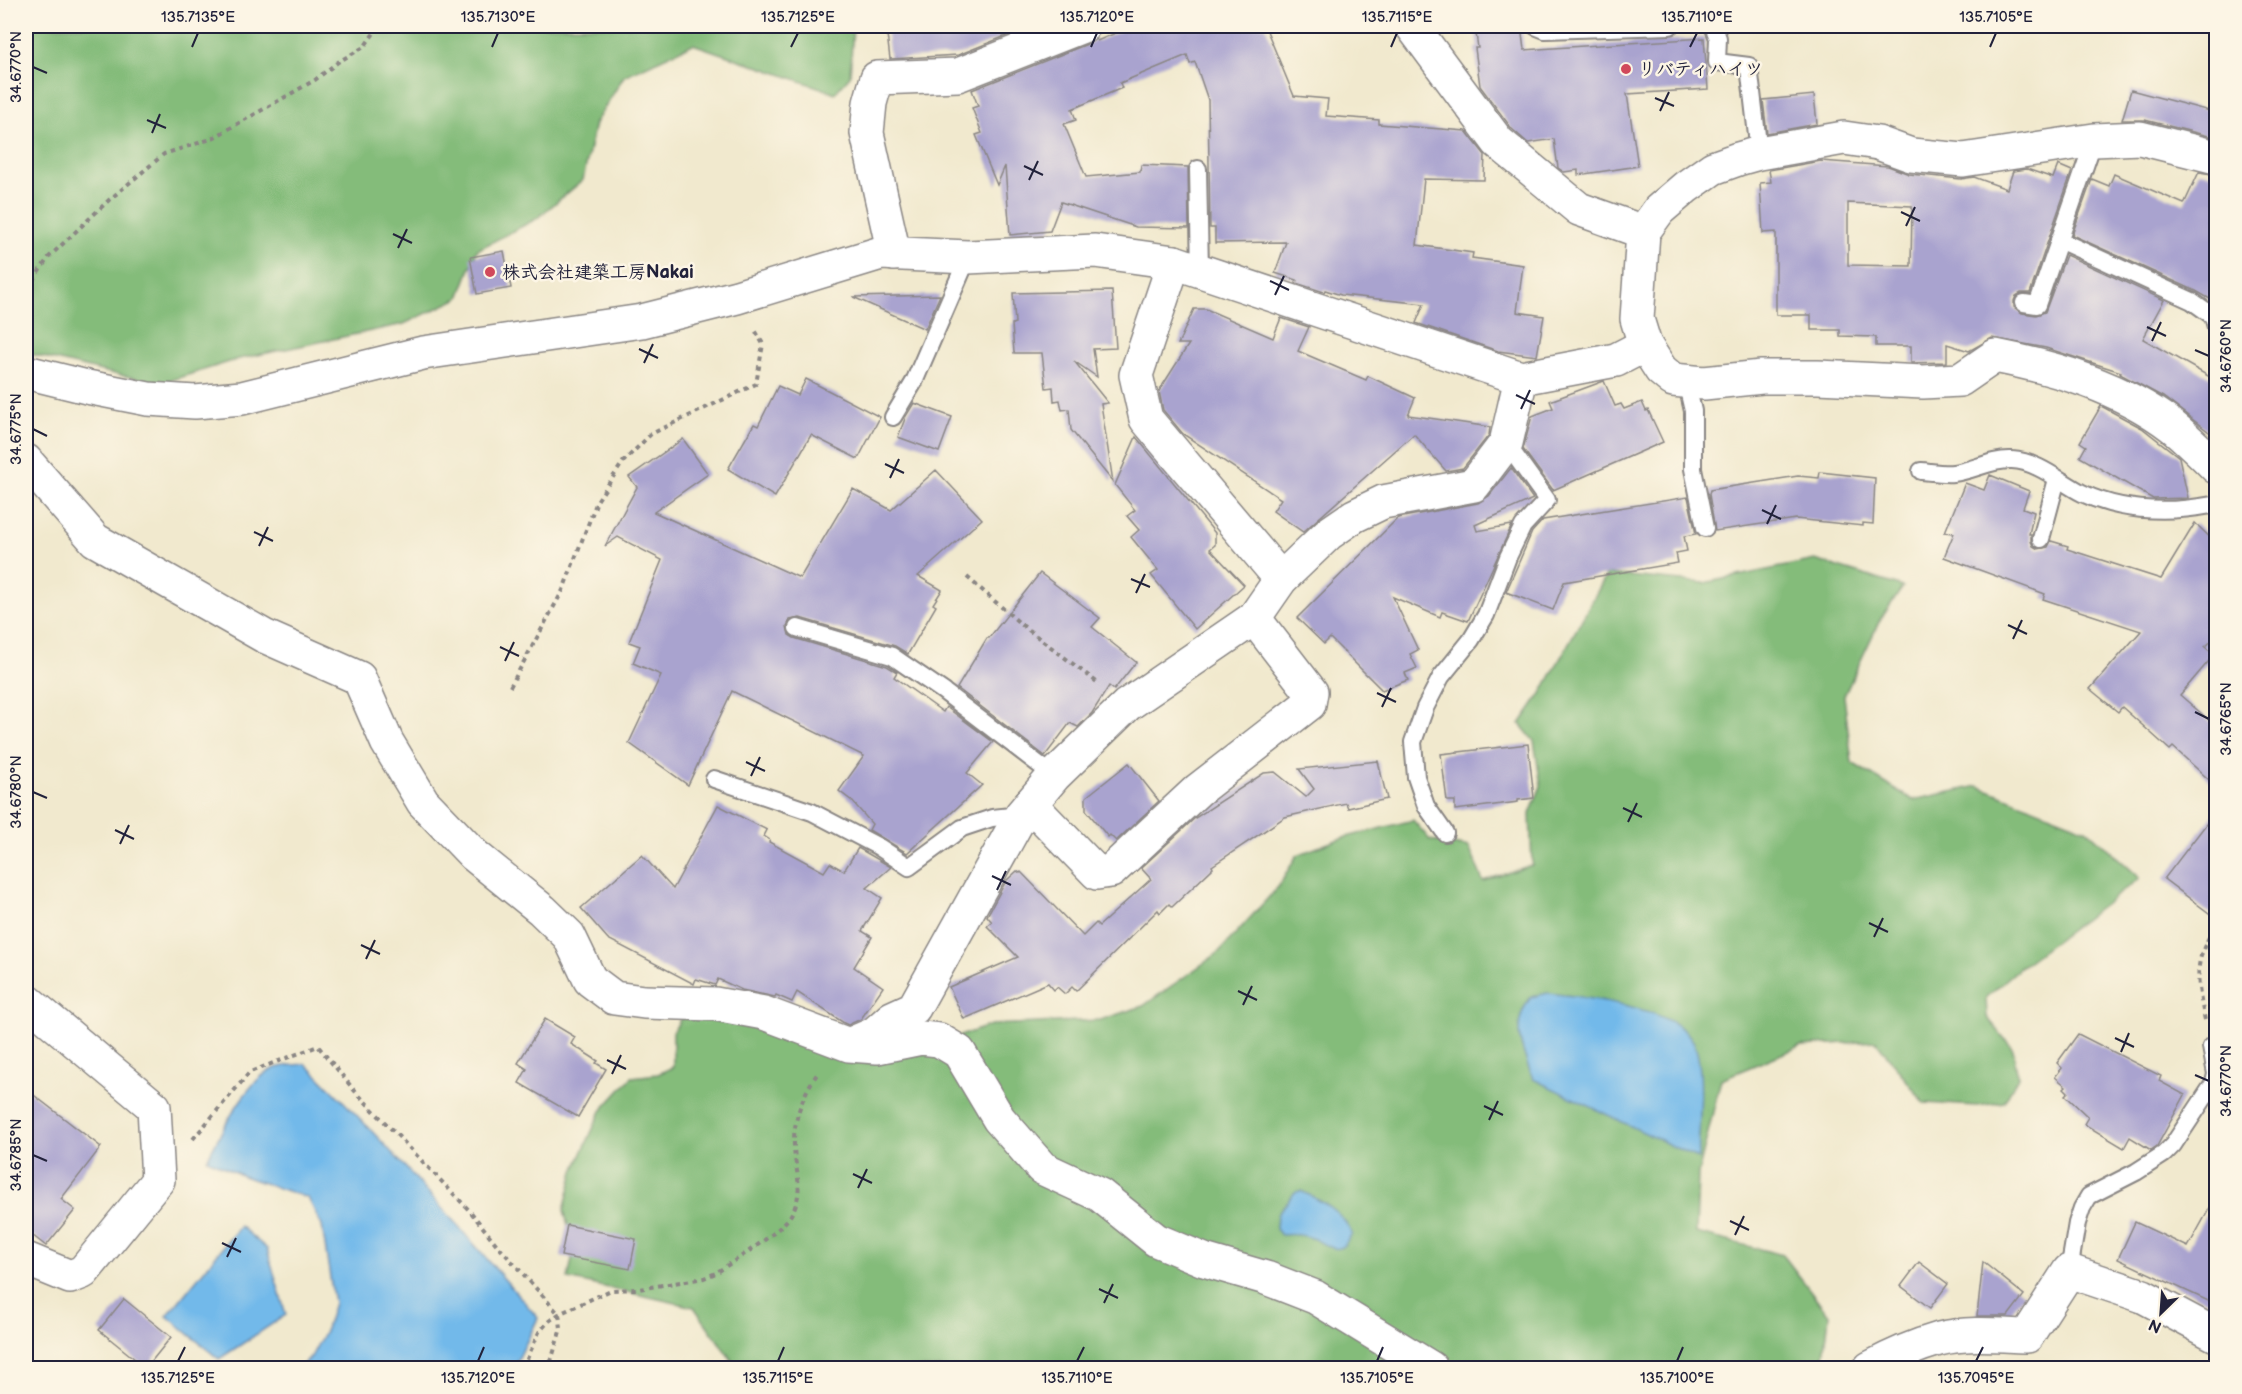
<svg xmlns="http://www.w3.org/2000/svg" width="2242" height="1394" font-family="'Balsamiq Sans','Klee One',sans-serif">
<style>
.forest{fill:#84bc7a;stroke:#536f5a;stroke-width:1.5}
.water{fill:#72b9ea;stroke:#4a6e92;stroke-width:1.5}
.building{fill:#a9a3cf;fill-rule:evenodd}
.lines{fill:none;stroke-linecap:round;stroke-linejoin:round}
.lane-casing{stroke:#8a8684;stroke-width:20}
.street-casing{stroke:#8a8684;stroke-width:36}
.path{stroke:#8a8684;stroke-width:4;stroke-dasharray:4.5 4.5;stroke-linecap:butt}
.lane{stroke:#fff;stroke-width:16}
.street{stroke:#fff;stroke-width:33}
.ticks{fill:none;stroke:#22223b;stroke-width:2}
.poi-dot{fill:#d1495b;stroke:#fcf5e5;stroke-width:2}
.labels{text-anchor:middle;stroke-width:5;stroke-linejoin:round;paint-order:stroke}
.poi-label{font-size:18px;font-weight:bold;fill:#22223b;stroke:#fcf5e5;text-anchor:start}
.neatline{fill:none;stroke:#22223b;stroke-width:2}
.ticks-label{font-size:15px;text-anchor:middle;fill:#22223b}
</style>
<rect width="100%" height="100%" fill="#fcf5e5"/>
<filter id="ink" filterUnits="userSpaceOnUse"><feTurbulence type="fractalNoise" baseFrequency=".0167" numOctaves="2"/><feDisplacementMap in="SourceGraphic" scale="12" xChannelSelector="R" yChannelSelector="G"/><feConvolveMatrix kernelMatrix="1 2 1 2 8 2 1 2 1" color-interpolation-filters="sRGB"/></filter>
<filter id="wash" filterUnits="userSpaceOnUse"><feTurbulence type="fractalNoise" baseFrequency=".008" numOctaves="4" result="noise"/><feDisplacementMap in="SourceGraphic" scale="24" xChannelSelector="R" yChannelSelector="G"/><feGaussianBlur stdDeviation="1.35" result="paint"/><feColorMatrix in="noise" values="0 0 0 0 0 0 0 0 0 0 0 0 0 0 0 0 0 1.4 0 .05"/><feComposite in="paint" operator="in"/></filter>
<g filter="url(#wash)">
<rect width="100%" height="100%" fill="#f1e9ce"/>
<!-- forest -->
<g class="forest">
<path d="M26 26H853L850 76 835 93 693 44 624 76 595 123 583 180 536 219 477 250 459 298 404 324 239 359 162 383 114 374 26 353Z"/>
<path d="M1815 560 1903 587 1880 620 1844 696 1852 763 1913 800 1978 786 2086 829 2140 878 2022 966 1986 997 1987 1017 2013 1049 2018 1077 2004 1102 1978 1106 1924 1103 1876 1041 1801 1046 1721 1079 1698 1174 1696 1233 1783 1255 1829 1315 1824 1358 1836 1368H739L735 1365 694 1307 568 1279 574 1249 564 1210 574 1171 601 1111 632 1077 658 1074 673 1067V1032L684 1013 927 1048 991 1025 1100 1020 1143 1006 1218 953 1279 886 1297 855 1339 839 1413 820 1430 840 1469 847 1483 881 1532 865 1530 814 1541 786 1534 741 1520 724 1540 695 1607 574 1704 583Z"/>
</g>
<!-- water -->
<g class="water">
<path d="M1548 993C1584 997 1674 1007 1693 1041 1696 1046 1698 1056 1699 1063 1704 1096 1697 1126 1699 1159L1533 1079C1522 1048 1509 1026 1531 997Z"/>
<path d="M306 1064C388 1144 463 1231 538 1318L514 1368H299L311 1357 326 1329 334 1303 322 1226 308 1198 243 1176 207 1159C221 1133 246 1081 273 1069 282 1065 296 1065 306 1064Z"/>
<path d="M1301 1191C1322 1201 1343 1212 1352 1234 1340 1257 1332 1248 1314 1239 1303 1234 1292 1234 1281 1235L1276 1229 1277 1215 1295 1192Z"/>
<path d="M240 1226 267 1249 286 1315 219 1359 167 1316Z"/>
</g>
<g id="blocks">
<!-- building -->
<g class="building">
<path d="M886 26H1031L958 55 890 59Z"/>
<path d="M1132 26H1265L1294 96 1328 99 1326 116 1379 120V124L1466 131 1485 155 1484 180 1424 179 1417 245 1473 253 1472 258 1523 265 1517 312 1544 316 1537 356 1498 351 1416 323 1424 304 1341 295 1325 290 1324 292 1296 283 1297 280 1275 273 1286 242 1215 243V228H1210L1208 100 1195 62 1190 64 1187 55 1120 83 1122 88 1072 109 1076 120 1064 124 1086 177 1140 172 1141 165 1188 167 1189 228 1136 227 1061 202 1050 231 1010 235 1005 166 997 185 976 135 982 133 972 108 978 106 972 90 1090 43 1096 39 1097 41Z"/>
<path d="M1475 26H1521L1524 50 1704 38 1708 89 1627 94 1638 166 1578 175V170L1564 172 1558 168 1554 139 1528 143 1512 129 1480 86 1475 48H1478Z"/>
<path d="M2131 90 2217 113V126L2213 137 2145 120H2122Z"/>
<path d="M1814 95 1817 124 1767 133 1763 100Z"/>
<path d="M1821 161 1888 166 1909 174 1961 179 1974 177 2007 189 2013 171 2027 169 2053 178 2058 165 2072 171 2030 293H2021L2016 296 2014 301V307L2022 313 2036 315 2045 312 2066 255 2164 300 2143 339 2217 381V438L2163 397 2120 374 2121 372 2046 348 1992 338 1969 351 1947 344V362L1911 363V346H1876V337L1840 336V330H1811V315H1776V232L1763 233 1760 183 1771 182 1769 170ZM1848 203 1912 206 1911 266 1848 265Z"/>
<path d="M2199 172 2217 175V303L2196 291 2072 235 2092 179 2109 186 2114 174 2184 204Z"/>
<path d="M504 251 511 288 477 294 470 257Z"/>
<path d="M1112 291 1116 348 1093 349 1097 377 1074 361 1108 403 1101 404 1113 482 1071 430 1069 409 1062 410 1060 400 1054 401 1053 387 1046 388 1042 353H1014L1012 324 1015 323 1013 293Z"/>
<path d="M940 295 925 329 853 297Z"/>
<path d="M1194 309H1206L1273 338 1281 318 1309 327 1298 351 1366 380 1368 376 1415 398 1408 415 1490 427 1489 435 1463 468 1446 471 1414 434 1303 532 1273 511 1281 499 1183 434 1163 410 1159 391 1189 344H1178Z"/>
<path d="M806 379 880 417 858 459 811 435 775 497 728 469 754 424 758 426 778 386 798 395Z"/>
<path d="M1604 381 1615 406 1621 404 1624 409 1642 402 1646 411 1648 410 1663 442 1553 490 1523 449 1532 416 1553 408 1550 401Z"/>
<path d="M914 403 952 417 939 452 898 437 906 416Z"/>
<path d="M2101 406 2142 428 2179 457 2188 498 2153 499 2080 457 2086 446 2080 442Z"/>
<path d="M1136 437 1215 533V545L1210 549 1244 585 1195 629 1151 575 1158 570 1131 537 1139 530 1127 516 1135 510 1115 485Z"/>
<path d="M683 439 708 474 654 512 800 578 853 489 891 510 936 470 982 519 918 576 942 590 933 604 936 606 908 654 895 646 800 618 790 620 787 626 789 635 794 638 887 666 897 672 894 677 943 712 946 707 993 742 967 773 982 785 907 853 869 830 872 824 852 801 839 791 864 756 732 691 688 785 629 743 661 675 633 663 640 646 629 642 662 560 618 537 605 546 637 487 629 477Z"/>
<path d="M1511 468 1533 499 1475 525 1477 531 1512 525 1468 621 1442 612 1440 617 1393 597 1418 650 1410 654 1417 668 1405 673 1408 680 1382 690 1330 638 1324 644 1297 618 1398 518 1478 503 1489 496Z"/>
<path d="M1820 472 1875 478 1873 524 1863 523V526L1796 519 1715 531 1709 494 1710 490 1798 476 1819 478Z"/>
<path d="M1990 475 2029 491 2023 508 2034 512 2029 534H2031V541L2033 546 2038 549 2048 547 2051 541 2068 546 2067 549 2161 579 2195 523 2217 544V636L2205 647 2214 655 2180 695 2217 727V787L2173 747 2170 750 2122 707 2118 712 2090 689 2141 631 2043 599 2045 594 1944 557 1954 533 1945 532 1965 483 1984 490Z"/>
<path d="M1688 497 1696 534 1684 536 1687 551 1676 553 1678 563 1564 582 1553 610 1506 592 1532 532 1543 520Z"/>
<path d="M1040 573 1100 618 1092 627 1136 662 1114 690 1109 686 1092 713 1078 727 1070 723 1045 756 957 688 987 638H989Z"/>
<path d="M1528 744 1534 798 1518 800V802L1455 810V801H1447L1441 754Z"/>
<path d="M1378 761 1387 799 1348 808 1346 803 1285 817 1212 866 1213 868 1172 907 1169 904 1160 913 1158 910 1076 991 1072 987 1065 994 1057 987 1054 990 1048 983 964 1019 949 987 1018 957 987 926 992 922 987 916 1006 881 1017 871 1020 873 1021 872 1083 936 1096 923 1099 926 1151 879 1141 868 1195 818 1264 773 1275 772 1306 797 1314 789 1299 769Z"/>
<path d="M1129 763 1159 801 1116 841 1110 835 1108 837 1086 810V797Z"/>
<path d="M718 805 767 830 764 836 770 840 769 842 824 872 830 863 844 871 858 848 891 867 867 888 882 898 862 931 872 937 854 967 883 987 861 1019 848 1025 844 1023 797 992 792 1002 776 995 775 997 742 990 718 979 715 985 696 979 694 984 608 939 581 908 642 855 673 889Z"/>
<path d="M2217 810V919L2164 879Z"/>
<path d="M545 1019 575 1037 571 1044 598 1061 596 1063 606 1069 578 1117 519 1083 527 1069 518 1063Z"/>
<path d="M2078 1034 2161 1076 2159 1081 2185 1095 2157 1146 2151 1150 2130 1137 2124 1148 2084 1124 2088 1117 2065 1095 2068 1092 2064 1088 2066 1086 2055 1077 2062 1068 2057 1063Z"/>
<path d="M26 1089 101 1147 61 1199 75 1210 46 1246 32 1235 28 1241H26Z"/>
<path d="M2217 1195V1305L2118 1259 2135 1222 2188 1247Z"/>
<path d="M567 1225 636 1239 630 1269 561 1256Z"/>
<path d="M1919 1262 1948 1284 1930 1308 1901 1286Z"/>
<path d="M1983 1262 2024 1295 2008 1316H1977Z"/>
<path d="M124 1299 171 1337 146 1368 99 1330Z"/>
</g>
</g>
</g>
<g filter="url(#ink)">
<use href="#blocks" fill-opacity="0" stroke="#8a8684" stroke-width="1.5"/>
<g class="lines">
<defs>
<g id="lane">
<path d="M1535 26 1545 30 1670 26"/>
<path d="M1713 26 1718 38 1717 62 1749 66 1759 153"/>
<path d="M1198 169 1200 271"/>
<path d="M2059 240 2192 301 2213 316 2216 327"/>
<path d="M2024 303 2037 305 2094 140"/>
<path d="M1686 381 1693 411V469L1705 528"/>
<path d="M893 417 914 382 968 257"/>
<path d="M1921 471C1932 472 1943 474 1953 473 1973 471 1991 459 2012 460 2037 461 2061 482 2082 493 2124 513 2168 513 2212 505L2216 507"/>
<path d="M2041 539 2057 479"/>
<path d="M797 628 892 656 943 691 1054 776"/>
<path d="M714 779 812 812 879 847 909 867 962 828 992 818 1021 815"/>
<path d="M1445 833 1426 806 1416 777 1413 742 1425 708 1441 677 1471 640 1486 615 1508 557 1523 526 1547 500 1506 443"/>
<path d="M2069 1271 2077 1223 2082 1208 2089 1196 2136 1172 2164 1154 2173 1145 2214 1083 2216 1074 2211 1047"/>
</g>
<g id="street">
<path d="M1412 26 1498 142 1579 209 1643 232"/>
<path d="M2216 157 2140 138 2094 140 1963 160 1911 155 1878 143 1844 138 1759 153 1738 159 1713 168 1686 187 1659 210 1643 232 1637 319 1645 345 1661 370 1673 380 1704 383 1762 377H1818L1923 382 1960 380 1995 356C2056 368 2121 387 2172 426 2187 438 2202 453 2216 467"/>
<path d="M894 254 867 133 870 103 877 78 958 75 1083 26"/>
<path d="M1174 262 1136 375 1146 419 1281 579"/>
<path d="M26 372 87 387 148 399 195 402 242 398 423 353 642 321 737 297 881 253 968 257 1095 251 1174 262 1521 378 1616 360 1645 345"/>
<path d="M26 461 95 540 264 636 359 678 387 742 423 802 474 855 542 910 569 936 590 980 614 998 644 1002 715 1004 764 1013 849 1045 877 1047 921 1038 939 1040 959 1052 999 1119 1042 1168 1100 1195 1156 1240 1204 1260 1266 1278 1315 1297 1431 1368"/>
<path d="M1030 804 1097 873 1111 871 1198 790 1309 704 1311 692 1254 618"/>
<path d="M26 1000 154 1107 158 1180 83 1272 70 1277 26 1259"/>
<path d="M853 1043 874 1034 892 1018 914 1008 1021 815 1054 776 1127 705 1254 618 1281 579 1328 534 1354 516 1383 502 1474 485 1506 443 1521 378"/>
<path d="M1870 1368C1892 1356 1915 1346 1939 1339 1967 1332 1998 1335 2027 1336L2069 1271 2143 1296 2216 1335"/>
</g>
</defs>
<!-- lane casing -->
<use href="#lane" class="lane-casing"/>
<!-- street casing -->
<use href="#street" class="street-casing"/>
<!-- path -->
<g class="path">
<path d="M26 297 33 280 49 257 109 200 164 154 211 139 315 80 338 62 364 47 379 26"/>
<path d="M967 577 1022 625 1098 683"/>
<path d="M510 687 563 590 597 501 623 462 651 434 756 384 763 344 755 330"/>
<path d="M2205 1020C2197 983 2192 959 2216 927"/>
<path d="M193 1139 250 1072 318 1046 354 1090 470 1211 497 1245 559 1314 561 1328 549 1368"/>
<path d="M523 1368 539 1332 549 1321 559 1314 611 1290 639 1289 704 1278 716 1273C736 1259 781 1233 792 1213 806 1188 793 1167 794 1141 794 1118 804 1091 818 1073"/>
</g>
<!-- lane -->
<use href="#lane" class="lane"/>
<!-- street -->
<use href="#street" class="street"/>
</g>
</g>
<!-- ticks -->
<path class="ticks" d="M192 47 198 33M492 47 498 33M791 47 798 33M1091 47 1097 33M1391 47 1397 33M1690 47 1697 33M1990 47 1996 33M33 67 47 73M1655 98 1674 106M1660 111 1669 92M147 120 166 128M152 133 160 114M1024 166 1043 175M1029 180 1038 161M1901 212 1920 221M1906 226 1915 207M393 234 412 243M398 248 407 229M1270 281 1289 290M1275 295 1284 276M2147 327 2166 336M2152 341 2161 322M639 349 658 358M2195 350 2209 356M644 363 653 344M1516 395 1535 404M1521 409 1530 390M33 429 47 436M885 464 904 473M890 478 899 459M1762 510 1781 519M1767 524 1776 505M254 532 273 541M259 546 268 527M1131 579 1150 587M1136 593 1145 574M2008 625 2027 634M2013 639 2022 620M500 647 519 656M505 661 514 642M1377 693 1396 702M1382 707 1391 688M2195 712 2209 719M746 762 765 771M751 776 760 757M33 792 47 798M1623 808 1642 817M1628 822 1637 803M115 830 134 839M120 844 129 825M992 876 1011 885M997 890 1006 871M1869 923 1888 932M1874 937 1883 918M361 945 380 954M366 959 375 940M1238 991 1257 1000M1243 1005 1252 986M2115 1038 2134 1047M2121 1052 2129 1033M607 1060 626 1069M612 1074 621 1055M2195 1075 2209 1081M1484 1106 1503 1115M1489 1120 1498 1101M33 1155 47 1161M853 1174 872 1183M858 1188 867 1169M1730 1221 1749 1230M1735 1235 1744 1216M222 1243 241 1252M227 1257 236 1238M1099 1289 1118 1298M1104 1303 1113 1284M178 1361 185 1347M478 1361 484 1347M778 1361 784 1347M1077 1361 1084 1347M1377 1361 1383 1347M1677 1361 1683 1347M1976 1361 1983 1347"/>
<!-- markers -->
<g class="poi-dot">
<circle cx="1626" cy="69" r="6"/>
<circle cx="490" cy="272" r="6"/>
</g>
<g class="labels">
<!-- poi labels -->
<g class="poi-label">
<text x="1638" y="75">リバティハイツ</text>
<text x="502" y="278">株式会社建築工房Nakai</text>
</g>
</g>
<!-- margin -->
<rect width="2242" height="1394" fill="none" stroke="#fcf5e5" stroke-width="66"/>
<!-- north arrow -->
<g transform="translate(2161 1313) rotate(205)" stroke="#fcf5e5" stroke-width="4.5" paint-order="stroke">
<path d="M0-4.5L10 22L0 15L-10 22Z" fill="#22223b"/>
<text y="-9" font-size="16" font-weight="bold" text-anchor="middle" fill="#22223b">N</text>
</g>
<rect x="33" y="33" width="2176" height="1328" class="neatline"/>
<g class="ticks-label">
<text x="198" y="22">135.7135°E</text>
<text x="498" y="22">135.7130°E</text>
<text x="798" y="22">135.7125°E</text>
<text x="1097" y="22">135.7120°E</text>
<text x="1397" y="22">135.7115°E</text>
<text x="1697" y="22">135.7110°E</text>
<text x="1996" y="22">135.7105°E</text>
<text transform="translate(16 67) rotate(-90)" y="5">34.6770°N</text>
<text transform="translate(2226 356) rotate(-90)" y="5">34.6760°N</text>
<text transform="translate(16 429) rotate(-90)" y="5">34.6775°N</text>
<text transform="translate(2226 719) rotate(-90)" y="5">34.6765°N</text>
<text transform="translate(16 792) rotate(-90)" y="5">34.6780°N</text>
<text transform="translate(2226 1081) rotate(-90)" y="5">34.6770°N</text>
<text transform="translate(16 1155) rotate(-90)" y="5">34.6785°N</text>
<text x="178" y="1383">135.7125°E</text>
<text x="478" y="1383">135.7120°E</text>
<text x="778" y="1383">135.7115°E</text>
<text x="1077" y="1383">135.7110°E</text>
<text x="1377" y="1383">135.7105°E</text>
<text x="1677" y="1383">135.7100°E</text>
<text x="1976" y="1383">135.7095°E</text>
</g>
</svg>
